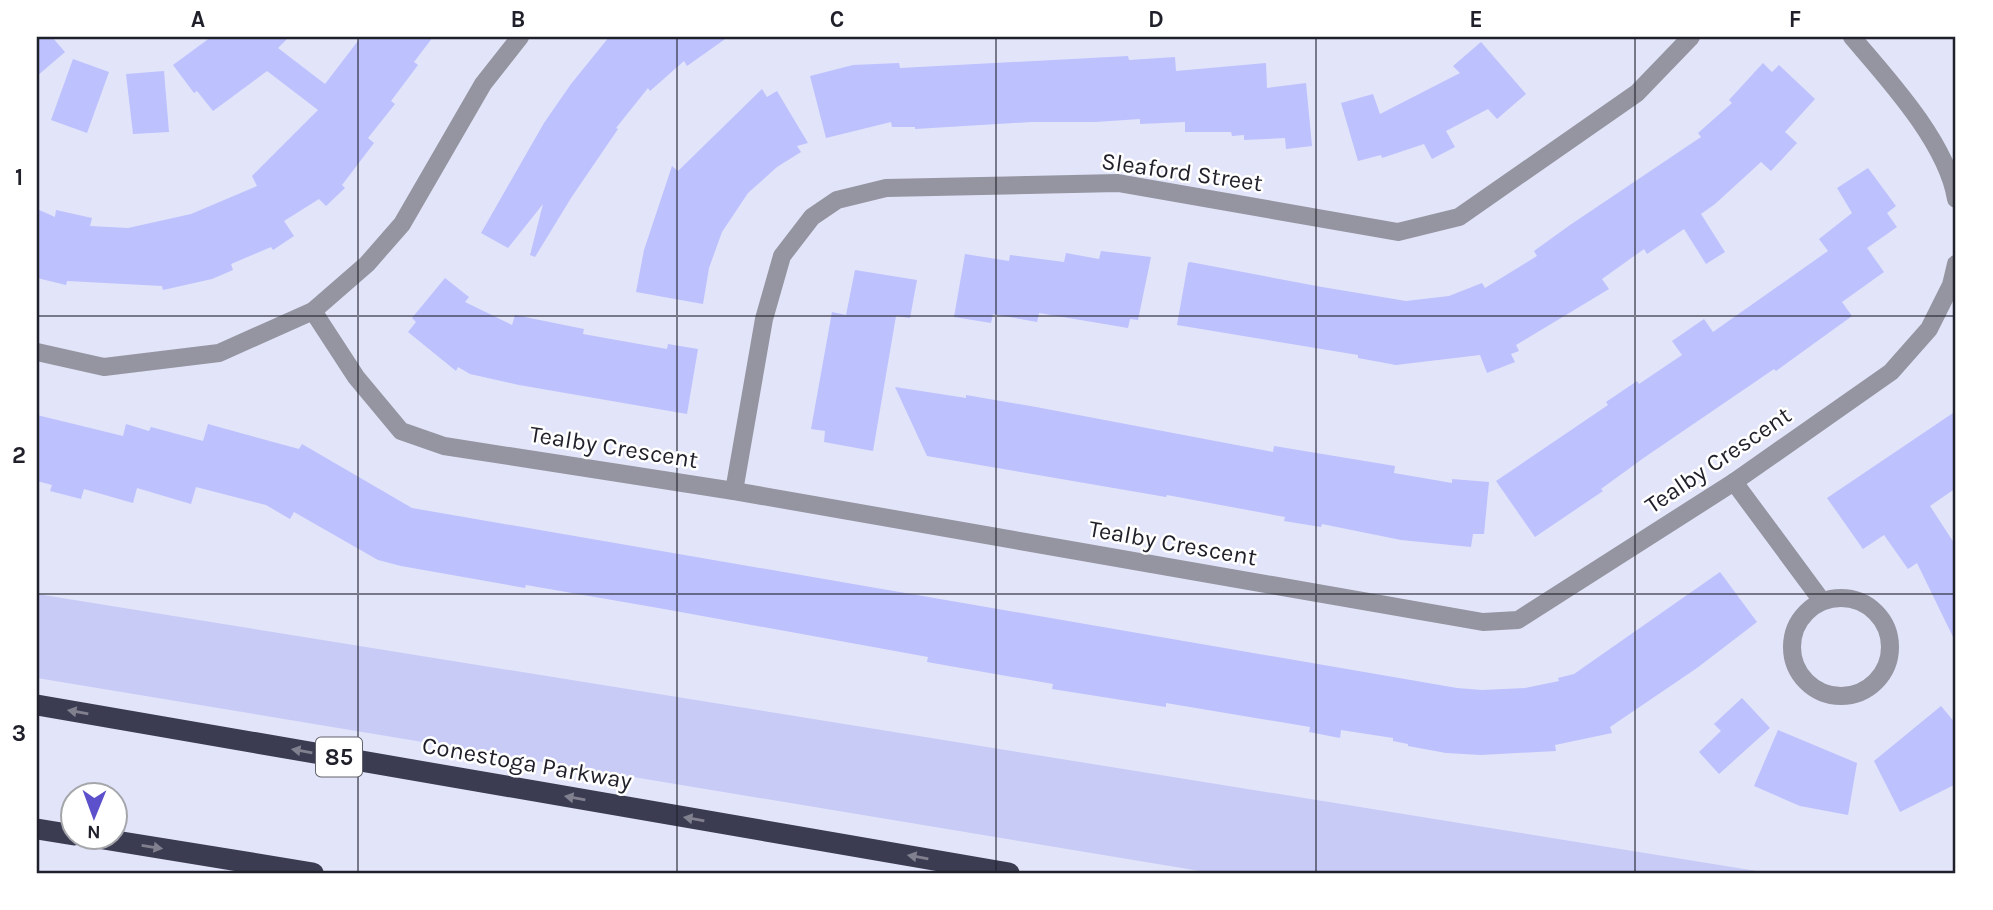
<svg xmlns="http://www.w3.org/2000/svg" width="1993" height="910" font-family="Karla,sans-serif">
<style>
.green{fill:#c7cbf6}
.building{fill:#bdc1fd}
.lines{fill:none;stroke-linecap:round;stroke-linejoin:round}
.minor{stroke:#9495a0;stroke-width:18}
.highway{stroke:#3b3c52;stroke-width:21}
.oneway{fill:#80808f}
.grid{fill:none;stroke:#1f202a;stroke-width:2;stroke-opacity:0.55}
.labels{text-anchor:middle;stroke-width:5;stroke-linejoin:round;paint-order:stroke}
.shield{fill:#fff;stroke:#62636a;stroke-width:2}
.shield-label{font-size:23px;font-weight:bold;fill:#1f202a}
.street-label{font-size:24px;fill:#1f202a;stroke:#fff}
.neatline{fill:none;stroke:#1f202a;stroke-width:2.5}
.grid-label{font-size:23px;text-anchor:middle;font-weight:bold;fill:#1f202a}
</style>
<rect width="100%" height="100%" fill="#e2e4fa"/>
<!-- green -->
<path class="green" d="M37 594 1769 873H1212L37 678Z"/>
<!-- building -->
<g class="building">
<path d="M37 37H52L65 52 37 76Z"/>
<path d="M211 37H289L278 48 325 84 361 37H433L414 62 418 65 391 101 395 104 368 138 374 143 342 185 345 188 326 206 319 199 284 221 294 236 273 250 271 247 231 264 233 270 212 279 163 290 162 286 67 281 66 285 37 278V209L55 217 56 210 92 218 90 226 128 228 191 214 257 186 252 176 318 110 267 71 213 111 197 91 194 93 173 65Z"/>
<path d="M609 37H728L687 66 684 61 650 91 648 88 616 128 618 129 571 198 535 257 530 255 543 204 508 248 481 233 544 123 571 84Z"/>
<path d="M1481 42 1526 94 1497 119 1488 109 1446 131 1455 147 1432 159 1424 144 1382 158 1381 155 1358 161 1341 103 1373 94 1380 114 1460 73 1453 66Z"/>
<path d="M1128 56 1129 60 1175 57 1176 71 1266 63 1267 88 1306 83 1312 146 1286 149 1285 138 1244 140V135L1232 136 1231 132H1185V122L1140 124V119L1095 122H1031L915 129V127H892L891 122 826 138 810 76 853 65 899 63 900 68Z"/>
<path d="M73 59 109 72 87 133 51 120Z"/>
<path d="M1763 63 1772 72 1779 65 1815 99 1785 132 1797 143 1771 171 1761 162 1715 204 1701 214 1725 252 1706 264 1684 229 1647 254 1644 249 1602 279 1609 289 1516 345 1519 351 1511 354 1515 362 1487 373 1480 355 1396 365 1358 358V355L1177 325 1188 263 1190 262 1322 287 1406 301 1449 296 1482 283 1485 288 1537 256 1534 251 1570 225 1701 137 1698 133 1732 103 1729 100Z"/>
<path d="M164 71 169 132 133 134 126 74Z"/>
<path d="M762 89 767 97 777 91 808 143 797 146 801 152 777 167 748 193 722 232 709 268 703 304 636 292 644 250 672 166 678 171Z"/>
<path d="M1868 168 1896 206 1887 213 1897 227 1867 248 1884 272 1842 302 1852 316 1776 371 1774 369 1755 382 1645 457 1601 489 1603 491 1535 537 1496 481 1608 405 1606 402 1637 381 1639 384 1682 355 1672 341 1704 319 1713 332 1828 251 1819 239 1852 213 1837 188Z"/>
<path d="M1101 251 1151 257 1138 320 1130 319 1128 328 1039 313 1037 322 993 314 991 323 954 317 965 254 1009 261 1010 255 1064 262 1066 253 1099 259Z"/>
<path d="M855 270 917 280 910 318 896 316 873 451 824 442 825 431 811 429 832 312 846 315Z"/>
<path d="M445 278 469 297 465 302 512 325 515 315 584 329 583 334 667 349 668 344 698 349 687 414 519 385 470 374 458 367 456 371 408 332 416 322 412 318Z"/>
<path d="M895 387 966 398V395L1036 407 1273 452 1274 446 1395 466 1394 473 1452 483V479L1489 482 1484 534H1473L1471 547 1401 540 1322 524 1321 527 1284 521 1285 517 1167 495 1166 497 927 456Z"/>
<path d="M1956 411V488L1930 506 1956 546V643L1917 563 1908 569 1884 535 1863 549 1827 498Z"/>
<path d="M37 415 123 436 126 424 149 431 151 427 203 441 208 424 299 449 302 444 412 508 1457 688 1482 690 1525 688 1559 681 1558 678 1574 674 1720 572 1757 622 1697 668 1610 727 1612 733 1555 745 1556 751 1481 755 1446 753 1408 746V744L1393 741V738L1341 730 1340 738 1309 732 1310 727 1166 703V707L1052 689 1053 684 927 662 928 657 664 609 526 585 525 588 401 566 378 560 294 512 290 519 266 505 196 487 191 504 137 488 133 503 84 489 81 499 50 491 52 485 37 481Z"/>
<path d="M1742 698 1770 728 1719 774 1699 752 1721 731 1714 724Z"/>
<path d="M1941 706 1956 724V784L1900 812 1874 761Z"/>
<path d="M1778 730 1857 763 1848 815 1800 806 1754 786Z"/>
</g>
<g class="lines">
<!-- minor -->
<g class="minor">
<path d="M1852 37C1888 79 1947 143 1956 199"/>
<path d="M313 311 356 377 401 431 444 446 734 491 1483 622 1518 620 1734 482 1891 372 1929 329 1951 285 1956 264"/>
<path d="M37 352 104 367 219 353 313 311 367 264 402 224 483 84 520 37"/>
<path d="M1734 482 1822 601"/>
<path d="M734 491 764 319 782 256 812 217 837 200 886 188 1118 183 1398 232 1459 217 1637 93 1691 37"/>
<circle cx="1841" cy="647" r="49"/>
</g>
<!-- highway -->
<g class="highway">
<path d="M37 705 1009 873"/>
<path d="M37 829 74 835"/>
<path d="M85 836 313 873"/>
</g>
</g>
<!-- one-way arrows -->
<defs><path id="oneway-solid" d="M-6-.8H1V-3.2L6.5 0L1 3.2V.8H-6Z" transform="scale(1.75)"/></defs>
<g class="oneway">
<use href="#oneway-solid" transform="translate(78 712) rotate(-170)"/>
<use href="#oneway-solid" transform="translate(302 751) rotate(-170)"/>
<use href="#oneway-solid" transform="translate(575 798) rotate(-170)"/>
<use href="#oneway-solid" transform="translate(694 819) rotate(-170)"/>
<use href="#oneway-solid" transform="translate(152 847) rotate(9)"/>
<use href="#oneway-solid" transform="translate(918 857) rotate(-170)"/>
</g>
<!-- grid -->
<path class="grid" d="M358 37V873M677 37V873M996 37V873M1316 37V873M1635 37V873M37 316H1956M37 594H1956"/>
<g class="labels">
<!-- shield labels -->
<rect class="shield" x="316" y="737.5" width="46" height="39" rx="5"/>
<g class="shield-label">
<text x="339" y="765">85</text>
</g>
<!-- street labels -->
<g class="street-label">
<text transform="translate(1182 172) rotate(8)" y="8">Sleaford Street</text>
<text transform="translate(614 447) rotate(9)" y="8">Tealby Crescent</text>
<text transform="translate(1718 460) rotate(-34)" y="8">Tealby Crescent</text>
<text transform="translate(1173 543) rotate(10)" y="8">Tealby Crescent</text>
<text transform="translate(527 763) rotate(10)" y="8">Conestoga Parkway</text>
</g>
</g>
<!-- border -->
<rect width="1993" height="910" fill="none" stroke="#ffffff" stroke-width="77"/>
<!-- north arrow -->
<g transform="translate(94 816) rotate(181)"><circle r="33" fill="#ffffff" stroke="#a5a6aa" stroke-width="2"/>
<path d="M0-5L12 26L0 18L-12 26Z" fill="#5c51ca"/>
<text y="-10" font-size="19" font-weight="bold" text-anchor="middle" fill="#1f202a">N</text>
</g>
<rect x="38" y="38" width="1916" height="834" class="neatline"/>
<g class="grid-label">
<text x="198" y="27">A</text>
<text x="518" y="27">B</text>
<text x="837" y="27">C</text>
<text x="1156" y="27">D</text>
<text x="1476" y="27">E</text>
<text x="1795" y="27">F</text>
<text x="19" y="185">1</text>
<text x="19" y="463">2</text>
<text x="19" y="741">3</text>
</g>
</svg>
